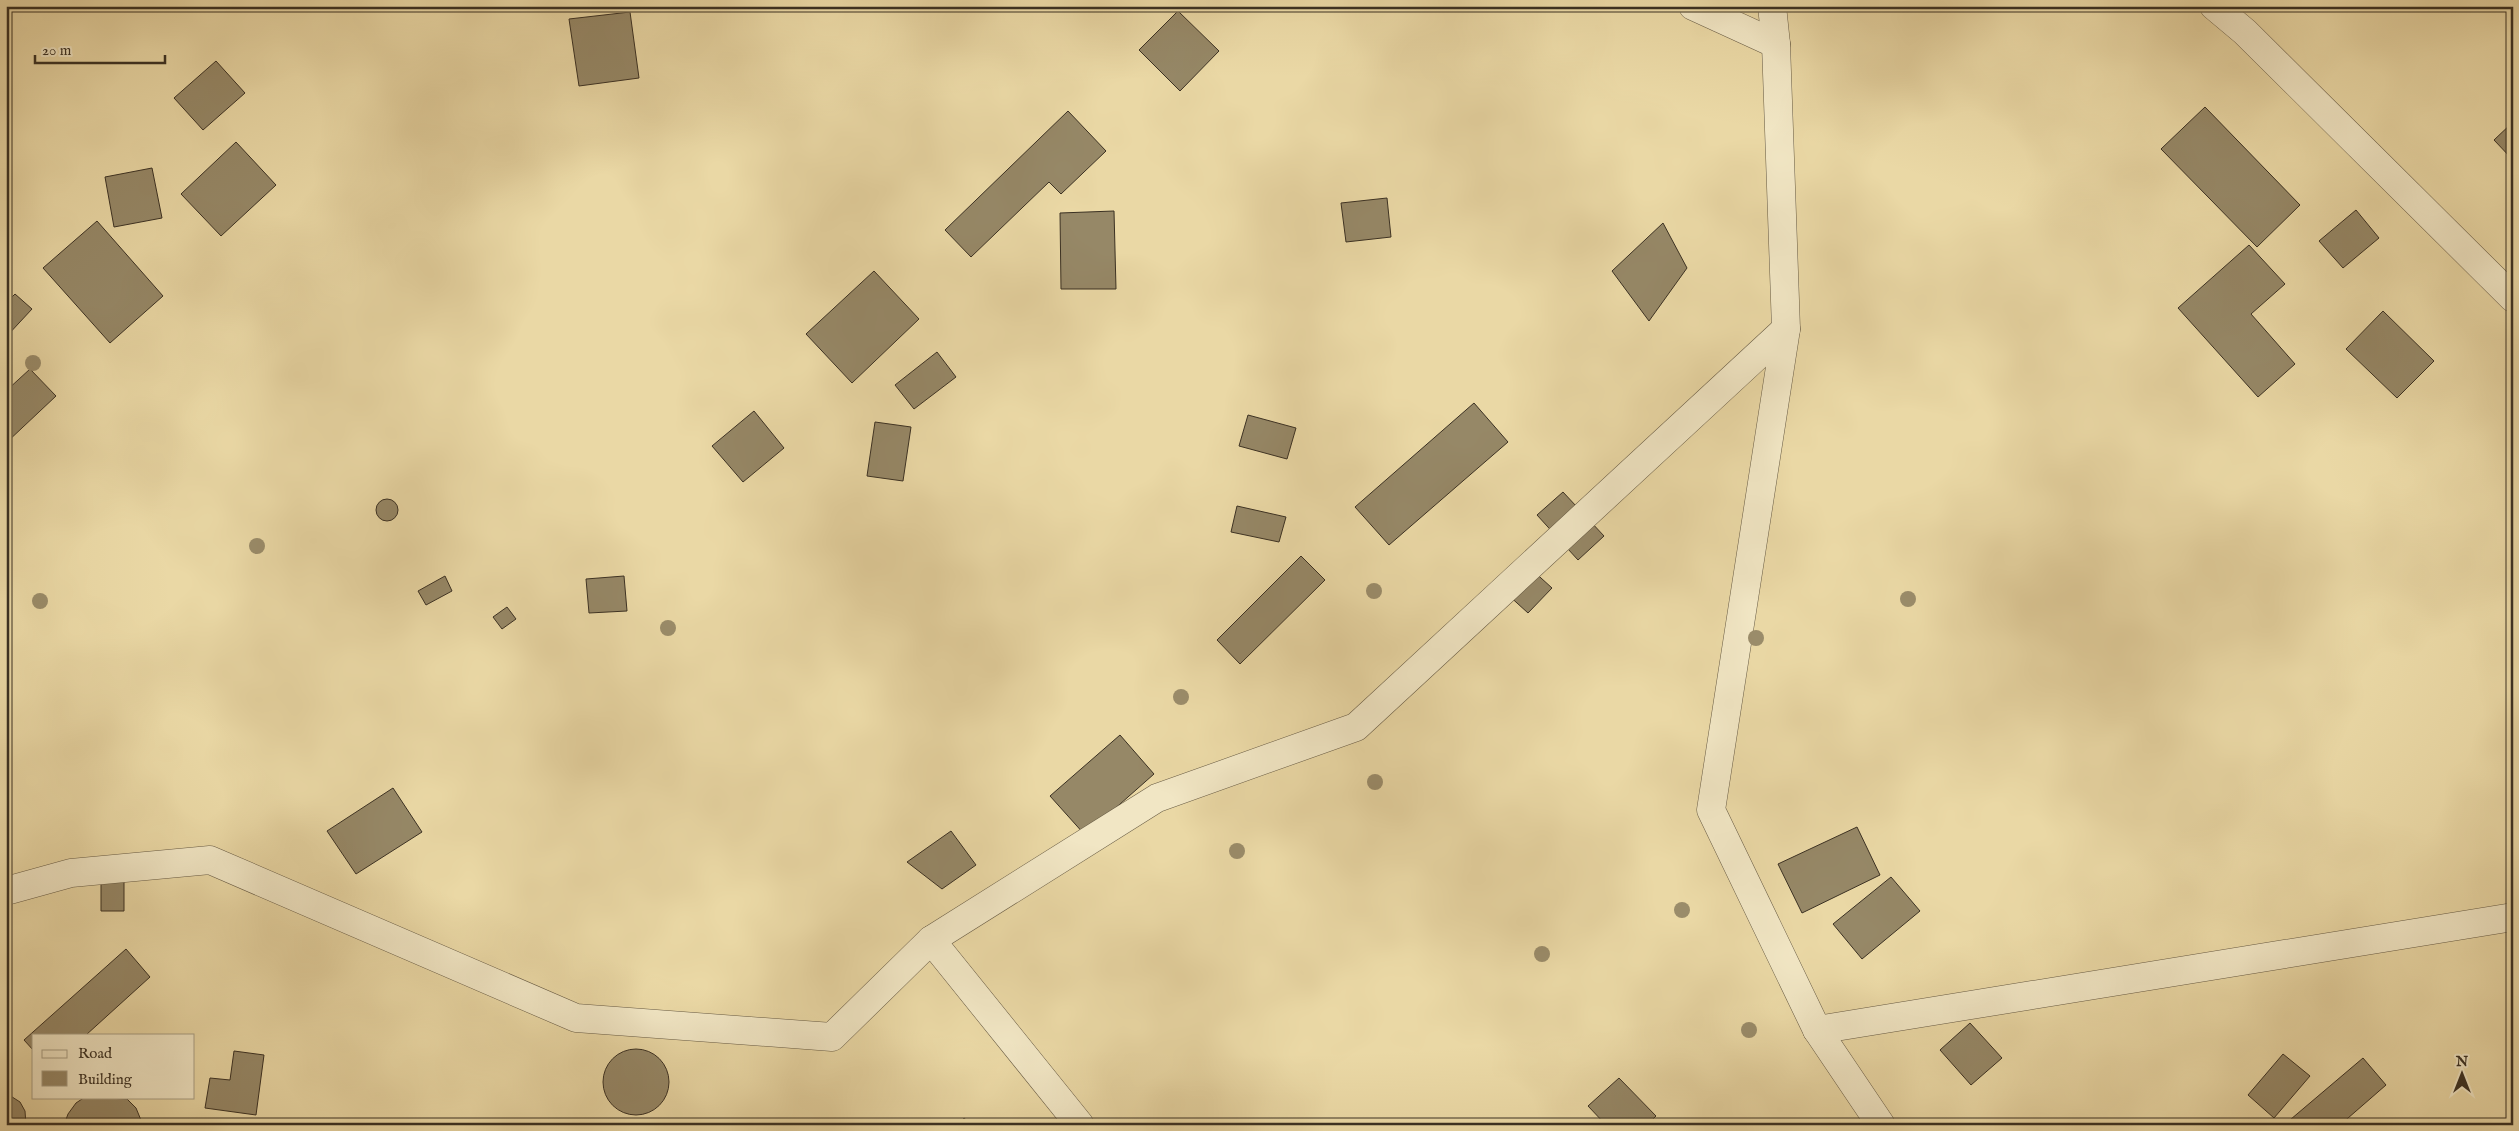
<svg xmlns="http://www.w3.org/2000/svg" width="2519" height="1131" font-family="'IM FELL English',serif">
<style>
.building{fill:#968867;stroke:#3b3123}
.lines{fill:none;stroke-linecap:round;stroke-linejoin:round}
.minor-casing{stroke:#675b44;stroke-width:29}
.minor{stroke:#f1e6c4;stroke-width:28}
.tree{fill:#9a8c6a}
</style>
<rect width="100%" height="100%" fill="#ead8a5"/>
<filter id="stains"><feTurbulence type="fractalNoise" baseFrequency=".004" numOctaves="4"/><feColorMatrix values="0 0 0 0 .2 0 0 0 0 .09 0 0 0 0 .02 0 0 0 .5 -.17"/></filter>
<radialGradient id="worn" r=".72"><stop offset=".6" stop-color="#630" stop-opacity="0"/><stop offset="1" stop-color="#630" stop-opacity=".3"/></radialGradient>
<!-- building -->
<g class="building">
<path d="M1178 11 1219 51 1180 91 1139 50Z"/>
<path d="M630 12 639 78 579 86 569 19Z"/>
<path d="M216 61 245 93 203 130 174 98Z"/>
<path d="M2205 107 2300 205 2257 247 2161 149Z"/>
<path d="M1068 111 1106 151 1061 194 1049 182 971 257 945 230Z"/>
<path d="M2513 122V160L2494 140Z"/>
<path d="M236 142 276 185 221 236 181 194Z"/>
<path d="M152 168 162 218 114 227 105 177Z"/>
<path d="M1387 198 1391 237 1346 242 1341 203Z"/>
<path d="M2356 210 2379 238 2343 268 2319 241Z"/>
<path d="M1114 211 1116 289H1061L1060 213Z"/>
<path d="M97 221 163 296 110 343 43 268Z"/>
<path d="M1663 223 1687 268 1649 321 1612 271Z"/>
<path d="M2249 245 2285 284 2251 314 2295 364 2258 397 2178 308Z"/>
<path d="M874 271 919 319 852 383 806 334Z"/>
<path d="M15 294 32 309 6 337V303Z"/>
<path d="M2383 311 2434 361 2397 398 2346 349Z"/>
<path d="M937 352 956 377 914 409 895 385Z"/>
<path d="M30 369 56 396 6 443V391Z"/>
<path d="M1474 403 1508 442 1389 545 1355 507Z"/>
<path d="M754 411 784 448 743 482 712 446Z"/>
<path d="M1248 415 1296 428 1287 459 1239 446Z"/>
<path d="M875 422 911 427 903 481 867 476Z"/>
<path d="M1563 492 1604 536 1578 560 1537 515Z"/>
<circle cx="387" cy="510" r="11"/>
<path d="M1237 506 1286 517 1279 542 1231 532Z"/>
<path d="M1301 556 1325 580 1240 664 1217 640Z"/>
<path d="M1530 568 1552 588 1528 613 1506 593Z"/>
<path d="M445 576 452 591 426 605 418 591Z"/>
<path d="M624 576 627 611 589 613 586 579Z"/>
<path d="M507 607 516 619 502 629 493 617Z"/>
<path d="M1120 735 1154 774 1085 835 1050 796Z"/>
<path d="M393 788 422 832 356 874 327 831Z"/>
<path d="M1857 827 1880 875 1802 913 1778 864Z"/>
<path d="M951 831 976 865 942 889 907 862Z"/>
<path d="M1891 877 1920 911 1862 959 1833 924Z"/>
<path d="M124 879V911H101V880Z"/>
<path d="M126 949 150 977 86 1035H34V1051L24 1040Z"/>
<path d="M1970 1023 2002 1058 1971 1085 1940 1050Z"/>
<circle cx="636" cy="1082" r="33"/>
<path d="M234 1051 264 1055 256 1115 205 1108 210 1078 230 1080Z"/>
<path d="M2283 1054 2310 1076 2274 1118 2248 1095Z"/>
<path d="M2363 1058 2386 1085 2340 1125H2284Z"/>
<path d="M1619 1078 1656 1116 1647 1125H1606L1588 1106Z"/>
<path d="M6 1093 20 1102 25 1111 26 1125H6Z"/>
<path d="M85 1097 127 1099 136 1108 143 1125H64L68 1114 76 1103Z"/>
<path d="M964 1118 972 1125H958Z"/>
</g>
<g class="lines">
<defs>
<g id="minor">
<path d="M1693 6 1776 44"/>
<path d="M1772 6 1776 44 1786 329 1711 810 1817 1030 1881 1125"/>
<path d="M2214 6 2245 32 2513 298"/>
<path d="M6 891 71 873 210 860 576 1018 832 1037 931 940 1157 798 1356 727 1786 329"/>
<path d="M931 940 1080 1125"/>
<path d="M1817 1030 2513 917"/>
</g>
</defs>
<!-- minor casing -->
<use href="#minor" class="minor-casing"/>
<!-- minor -->
<use href="#minor" class="minor"/>
</g>
<!-- trees -->
<g class="tree">
<circle cx="33" cy="363" r="8"/>
<circle cx="257" cy="546" r="8"/>
<circle cx="1374" cy="591" r="8"/>
<circle cx="1908" cy="599" r="8"/>
<circle cx="40" cy="601" r="8"/>
<circle cx="668" cy="628" r="8"/>
<circle cx="1756" cy="638" r="8"/>
<circle cx="1181" cy="697" r="8"/>
<circle cx="1375" cy="782" r="8"/>
<circle cx="1237" cy="851" r="8"/>
<circle cx="1682" cy="910" r="8"/>
<circle cx="1542" cy="954" r="8"/>
<circle cx="1749" cy="1030" r="8"/>
</g>
<!-- margin -->
<rect width="2519" height="1131" fill="none" stroke="#ead8a5" stroke-width="25"/>
<rect x="8" y="8" width="2504" height="1116" fill="none" stroke="#3b3123" stroke-width="2.5"/>
<rect x="12" y="12" width="2494" height="1106" fill="none" stroke="#3b3123"/>
<!-- legend -->
<rect x="32" y="1034" width="162" height="65" fill="#f1e6c4" stroke="#a89e84"/>
<rect x="42" y="1050" width="25" height="8" fill="#f1e6c4" stroke="#a89e84"/>
<text x="78" y="1058" font-size="15" fill="#3b3123">Road</text>
<rect x="42" y="1071" width="25" height="15" fill="#968867" stroke="#a89e84"/>
<text x="78" y="1084" font-size="15" fill="#3b3123">Building</text>
<!-- north arrow -->
<g transform="translate(2462 1074)" stroke="#f1e6c4" stroke-width="4" paint-order="stroke">
<path d="M0-4L9 19L0 12L-9 19Z" fill="#3b3123"/>
<text y="-8" font-size="14" font-weight="bold" text-anchor="middle" fill="#3b3123">N</text>
</g>
<!-- scale -->
<path d="M35 55v8h130v-8" fill="none" stroke="#3b3123" stroke-width="2.5"/>
<text x="42" y="55" font-size="15" fill="#3b3123" stroke="#f1e6c4" stroke-width="4" paint-order="stroke">20 m</text>
<rect width="100%" height="100%" filter="url(#stains)"/>
<rect width="100%" height="100%" fill="url(#worn)"/>
</svg>
